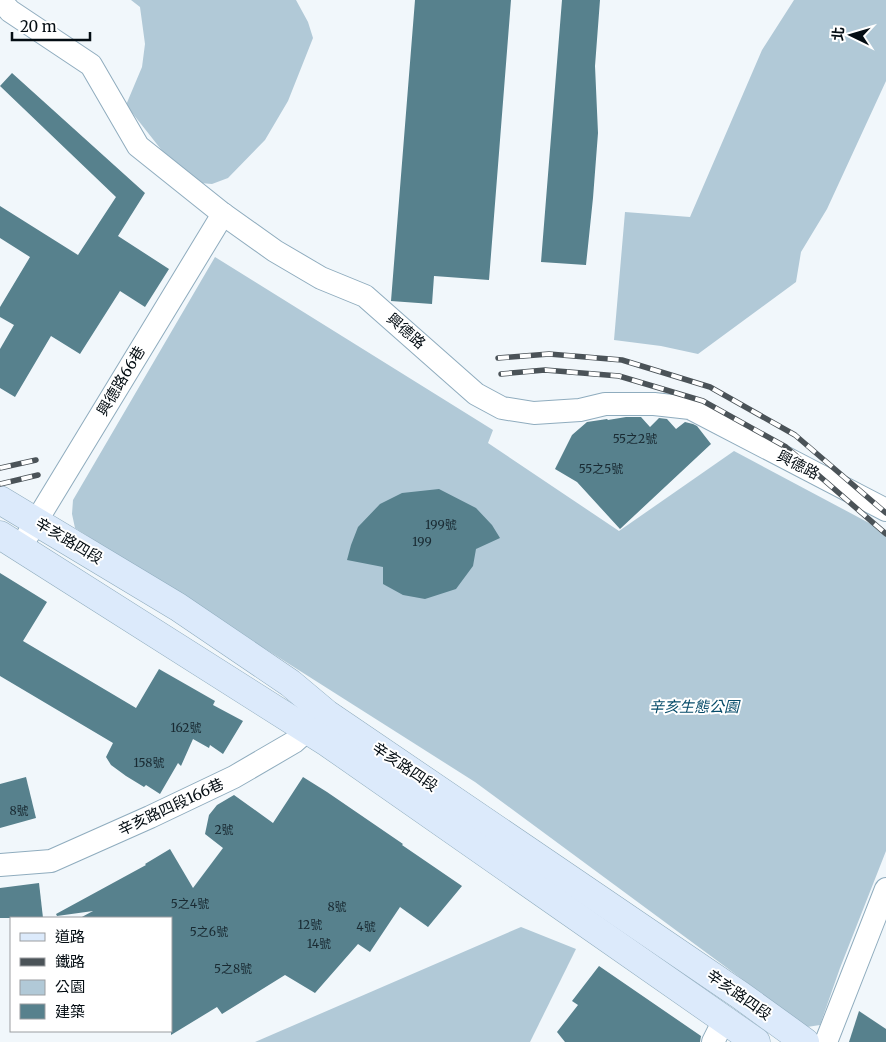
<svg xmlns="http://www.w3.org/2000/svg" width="886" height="1042" font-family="Merriweather,'Noto Sans TC',serif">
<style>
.green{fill:#b1c9d7}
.building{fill:#57818d}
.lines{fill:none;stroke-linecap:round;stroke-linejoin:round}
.street-casing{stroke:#8facbe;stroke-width:24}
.secondary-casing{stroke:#8facbe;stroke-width:29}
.street{stroke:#fff;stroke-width:22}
.secondary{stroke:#dceafb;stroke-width:28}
.rail-casing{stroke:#4b5358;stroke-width:5.5}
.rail{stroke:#fff;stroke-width:4;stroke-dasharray:11;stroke-linecap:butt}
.labels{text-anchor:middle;stroke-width:4;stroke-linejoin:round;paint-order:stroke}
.number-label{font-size:12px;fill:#192a32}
.street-label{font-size:15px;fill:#040d13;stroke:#fff}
.park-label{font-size:15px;font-style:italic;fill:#064b69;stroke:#fff}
</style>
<rect width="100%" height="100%" fill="#f1f7fb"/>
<!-- green -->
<g class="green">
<path d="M131 0H296L308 22 313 38 288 101 265 140 228 178 212 184 200 183 171 162 126 105 142 67 145 44 140 7Z"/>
<path d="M794 0H886V81L827 209 801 252 796 282 698 354 661 346 614 340 625 212 690 217 762 50Z"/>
<path d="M215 257 493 430 488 443 619 531 734 451 886 532V851L840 968 820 1025 807 1027 475 782 75 528 72 514 73 500Z"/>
<path d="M521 927 576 949 530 1042H255Z"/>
</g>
<!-- building -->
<g class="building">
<path d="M415 0H511L489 280 434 276 432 304 391 301Z"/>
<path d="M562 0H600L595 66 598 133 593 198 586 265 541 262Z"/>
<path d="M12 73 145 193 118 236 169 269 145 307 120 291 80 354 51 336 15 397 0 388V349L14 325 0 317V307L30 257 0 238V206L78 255 116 197 0 86Z"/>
<path d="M626 417H641L650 427 659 418 667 419 676 429 685 422 693 424 697 426 711 444 620 529 577 482 555 469 572 435 587 422 607 419 608 420Z"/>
<path d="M439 489 476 508 492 525 500 538 476 549 473 566 456 589 425 599 403 595 383 584V567L347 560 351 545 358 527 380 504 402 493Z"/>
<path d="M0 573 47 602 23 641 136 708 159 669 215 701 213 705 243 721 223 754 210 745 209 748 193 739 181 766 178 763 160 794 146 785 144 787 126 776 111 765 106 757 113 743 0 676Z"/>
<path d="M26 777 36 818 0 828V784Z"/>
<path d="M303 777 327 792 403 844 402 845 462 886 428 927 400 907 370 952 358 944 315 993 285 975 222 1014 217 1007 171 1035V918H80L93 911 57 916 56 914 146 865 145 864 170 849 193 888 223 848 205 834 209 815 217 805 234 795 273 823Z"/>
<path d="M39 883 43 918H0V888Z"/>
<path d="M599 966 701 1036 700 1042H565L557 1032 578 1005 572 1001Z"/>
<path d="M859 1011 886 1029V1042H849Z"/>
</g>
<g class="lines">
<defs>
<g id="street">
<path d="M0 0 10 11 91 65 138 146 223 214 275 251 321 278 365 296 476 394 502 408 534 413 580 410 605 404H654L690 408 886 510"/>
<path d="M20 548 223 214"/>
<path d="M0 865 51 861 150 817 234 777 294 742 320 719"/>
<path d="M713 1042 724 1020"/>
<path d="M826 1042 886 889"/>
</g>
<g id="secondary">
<path d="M0 500 178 607 290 683 327 714 740 995 805 1042"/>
<path d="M0 535 328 743 756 1042"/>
</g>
</defs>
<!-- street casing -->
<use href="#street" class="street-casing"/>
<!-- secondary casing -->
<use href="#secondary" class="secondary-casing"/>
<!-- street -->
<use href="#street" class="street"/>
<!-- secondary -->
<use href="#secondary" class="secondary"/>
<defs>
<g id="rail">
<path d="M498 358 549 354 622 360 710 387 795 435 886 513"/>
<path d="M501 374 545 370 619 376 703 401 786 447 886 534"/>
<path d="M0 468 36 460"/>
<path d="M0 484 38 475"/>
</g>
</defs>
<!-- rail casing -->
<use href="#rail" class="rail-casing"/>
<!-- rail -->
<use href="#rail" class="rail"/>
</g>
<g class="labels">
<!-- number labels -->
<g class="number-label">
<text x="635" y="443">55之2號</text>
<text x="601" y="473">55之5號</text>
<text x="441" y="529">199號</text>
<text x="422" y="546">199</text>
<text x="186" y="732">162號</text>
<text x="149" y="767">158號</text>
<text x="19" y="815">8號</text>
<text x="224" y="834">2號</text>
<text x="190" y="908">5之4號</text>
<text x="337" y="911">8號</text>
<text x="310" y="929">12號</text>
<text x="366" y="931">4號</text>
<text x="209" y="936">5之6號</text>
<text x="319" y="948">14號</text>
<text x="233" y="973">5之8號</text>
</g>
<!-- street labels -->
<g class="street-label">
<text transform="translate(406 331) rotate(41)" y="5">興德路</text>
<text transform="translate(121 381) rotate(-59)" y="5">興德路66巷</text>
<text transform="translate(798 465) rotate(27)" y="5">興德路</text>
<text transform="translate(69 541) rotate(31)" y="5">辛亥路四段</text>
<text transform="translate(405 767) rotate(34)" y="5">辛亥路四段</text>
<text transform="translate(171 807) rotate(-25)" y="5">辛亥路四段166巷</text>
<text transform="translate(739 995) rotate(35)" y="5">辛亥路四段</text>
</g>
<!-- park labels -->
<g class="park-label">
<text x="694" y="712">辛亥生態公園</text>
</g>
</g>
<!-- legend -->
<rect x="10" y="917" width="162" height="115" fill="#ffffff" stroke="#9b9ea1"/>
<rect x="20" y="933" width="25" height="8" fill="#dceafb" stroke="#9b9ea1"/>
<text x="55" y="942" font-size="15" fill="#040d13">道路</text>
<rect x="20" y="958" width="25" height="8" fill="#4b5358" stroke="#9b9ea1"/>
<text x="55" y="967" font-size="15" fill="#040d13">鐵路</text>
<rect x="20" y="980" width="25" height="15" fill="#b1c9d7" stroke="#9b9ea1"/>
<text x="55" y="992" font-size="15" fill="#040d13">公園</text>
<rect x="20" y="1004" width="25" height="15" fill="#57818d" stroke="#9b9ea1"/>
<text x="55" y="1017" font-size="15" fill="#040d13">建築</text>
<!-- north arrow -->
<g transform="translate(851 35) rotate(275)" stroke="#ffffff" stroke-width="4" paint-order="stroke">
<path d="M0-4L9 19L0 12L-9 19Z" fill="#040d13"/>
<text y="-8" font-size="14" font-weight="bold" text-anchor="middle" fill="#040d13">北</text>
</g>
<!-- scale -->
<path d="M12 32v8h78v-8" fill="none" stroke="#040d13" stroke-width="2.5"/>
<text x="20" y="32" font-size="15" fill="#040d13" stroke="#ffffff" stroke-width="4" paint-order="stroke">20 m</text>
</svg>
